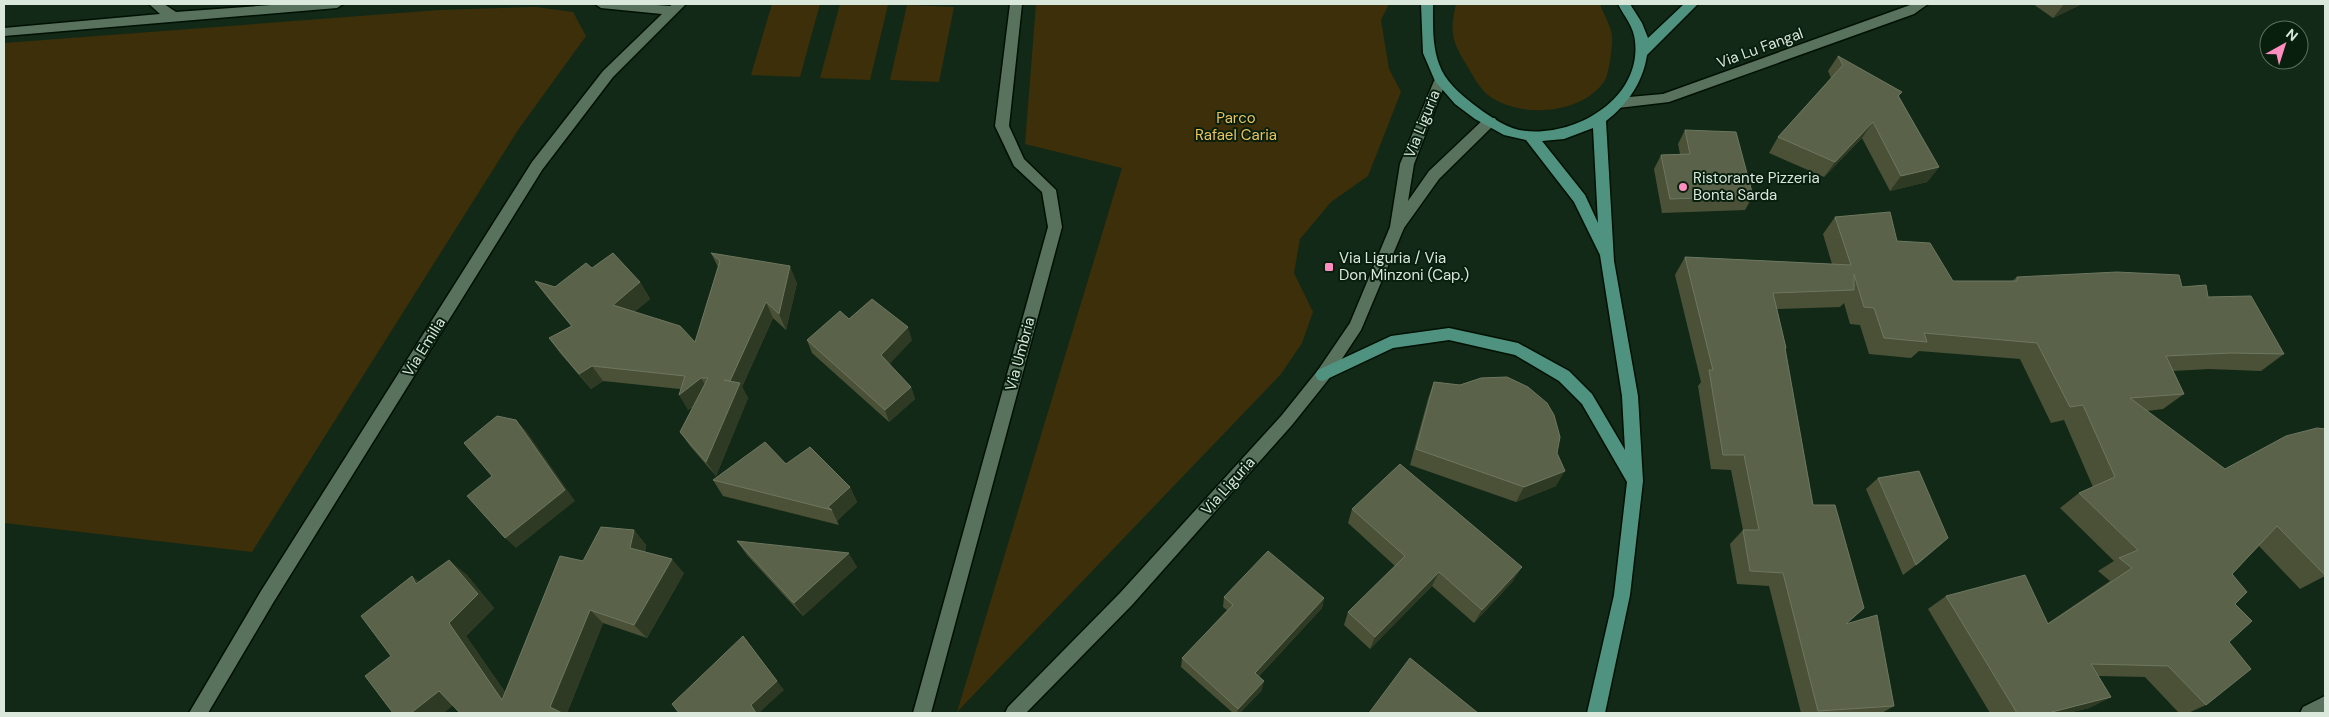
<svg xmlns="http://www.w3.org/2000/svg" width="2329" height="717" font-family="'DM Sans',sans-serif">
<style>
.green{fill:#3d2f09}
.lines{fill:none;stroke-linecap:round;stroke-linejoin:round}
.street-casing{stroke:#001103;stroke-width:3}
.secondary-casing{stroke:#001103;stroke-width:3}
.primary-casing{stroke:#001103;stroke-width:3}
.street{fill:#59725d;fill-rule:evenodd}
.secondary{fill:#59725d;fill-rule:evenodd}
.primary{fill:#509280;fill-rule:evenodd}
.wall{fill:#4b5137}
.shaded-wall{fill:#2e3a23}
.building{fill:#5a6249;stroke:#6e7760}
.poi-dot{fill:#fd8ebf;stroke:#091f0e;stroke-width:2}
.labels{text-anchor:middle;stroke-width:4;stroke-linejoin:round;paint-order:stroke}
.street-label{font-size:15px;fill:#dae8dc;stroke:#091f0e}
.park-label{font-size:15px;fill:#ebc25c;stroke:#091f0e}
.poi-label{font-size:15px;fill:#dae8dc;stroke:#091f0e;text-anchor:start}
</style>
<rect width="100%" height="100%" fill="#122917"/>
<!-- green -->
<g class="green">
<path d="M772 4H820L800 77 751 75Z"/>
<path d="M840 4 888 5 870 80 820 78Z"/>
<path d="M1036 4H1389L1381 20 1389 69 1401 92 1368 176 1331 202 1300 239 1294 273 1313 312 1302 343 1281 374 957 712 1122 168 1025 144Z"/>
<path d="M1456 4H1600C1603 13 1611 26 1612 36 1613 43 1609 74 1605 80 1583 115 1519 119 1488 95 1479 88 1472 74 1466 64 1451 40 1450 31 1456 4Z"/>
<path d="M907 5 954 7 939 82 890 80Z"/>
<path d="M536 7 573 12 586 36 518 130 252 552 4 523V43L439 10Z"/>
</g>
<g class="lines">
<defs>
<g id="street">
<path d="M149 4H164L176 12 285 4H343L337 8 4 36V28L160 14Z"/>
<path d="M595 4H643L670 6 673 4H686L613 77 542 170 273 603 208 713H189L261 591 532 162 603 71 662 14 601 8Z"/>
<path d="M1010 4H1022L1009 126 1024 159 1056 190 1062 227 931 713H913L1048 227 1042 192 1014 166 995 126Z"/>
<path d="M1913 4H1928L1914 14 1669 102 1618 108 1611 103 1618 98 1663 94Z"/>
<path d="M2325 696V713H2300L2303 707Z"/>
</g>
<path id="secondary" d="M1440 76 1446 81 1414 164 1408 201 1429 171 1485 118H1495L1497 122 1439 179 1404 228 1361 330 1328 380 1292 425 1132 605 1026 713H1005L1008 707 1120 593 1282 415 1318 370 1350 323 1390 227 1400 164 1434 81Z"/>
<path id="primary" d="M1421 4H1433C1433 24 1432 45 1439 64 1445 81 1459 93 1473 104 1486 114 1503 126 1519 130 1570 140 1642 101 1635 41 1634 27 1624 16 1618 4H1630L1642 23 1648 38 1684 4H1698L1647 55C1643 82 1628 104 1606 121L1614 261 1638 396 1643 481 1630 595 1605 713H1587L1614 595 1627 482 1582 404 1559 381 1515 355 1449 340 1393 348 1323 381 1318 380 1315 375 1318 370 1391 336 1449 328 1518 343 1569 371 1592 394 1625 450 1622 396 1600 255 1574 202 1526 140 1504 135 1475 119 1455 104 1435 81 1423 53ZM1593 128 1598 223 1585 195 1542 141 1564 139Z"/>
</defs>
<!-- street casing -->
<use href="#street" class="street-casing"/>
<!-- secondary casing -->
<use href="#secondary" class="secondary-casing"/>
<!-- primary casing -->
<use href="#primary" class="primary-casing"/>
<!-- street -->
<use href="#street" class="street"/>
<!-- secondary -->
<use href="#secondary" class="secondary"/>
<!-- primary -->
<use href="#primary" class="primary"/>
</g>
<!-- wall -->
<g class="wall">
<path d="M2033 4H2082L2053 18Z"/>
<path d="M1838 56 1899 96 1939 167 1927 182 1890 191 1862 138 1824 177 1769 153 1778 137 1831 78 1828 71Z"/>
<path d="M1685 130 1753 196 1745 210 1662 213 1654 169 1661 155 1680 154 1678 144Z"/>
<path d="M1835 217 1897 241 1953 281H2012L2017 277 2182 287 2208 297 2284 354 2261 371 2209 369 2173 371 2184 394 2163 409 2147 411 2225 469 2325 429V576L2300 589 2259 546 2232 574 2235 604 2229 642 2206 705 2188 713H2179L2145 677 2098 676 2111 697 2089 708 2068 713H1990L1928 609 1946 596 2048 623 2110 581 2098 571 2114 561 2060 508 2079 493 2093 487 2064 420 2051 423 2020 359 1919 351 1911 358 1869 354 1860 325 1850 324 1844 303 1840 307 1777 309 1786 348 1785 350 1813 505 1846 624 1894 706 1882 713H1801L1769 586 1737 584 1730 544 1743 530 1731 470 1711 469 1698 386 1701 382 1675 275 1685 257 1832 264 1823 234Z"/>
<path d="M711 253 797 283 786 330 773 318 742 387 748 398 716 476 690 446 680 432 694 406 688 410 680 389 603 381 591 389 560 353 549 338 571 326 547 297 535 281 555 287 592 268 640 282 650 299 634 312 695 342 718 267Z"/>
<path d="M849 319 912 340 889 364 911 387 915 399 889 422 812 353 807 340Z"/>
<path d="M1434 382 1557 453 1556 486 1516 502 1410 465 1428 399Z"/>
<path d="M786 464 850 487 857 502 837 521 839 525 723 496 713 480Z"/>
<path d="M1878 478 1916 565 1903 575 1866 489Z"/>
<path d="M1352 509 1513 581 1474 623 1432 586 1370 649 1344 625 1348 612 1395 566 1348 523Z"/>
<path d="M634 530 646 545 645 552 684 573 647 638 603 623 567 713 453 706 391 656 419 582 466 574 494 608 466 636 505 692Z"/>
<path d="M737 541 857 567 803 616 747 555Z"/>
<path d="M1224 597 1324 598 1322 608 1259 676 1262 690 1240 713H1233L1181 667 1182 658 1227 610 1223 607Z"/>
</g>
<!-- shaded-wall -->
<g class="shaded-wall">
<path d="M2064 4H2082L2053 18Z"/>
<path d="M1873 122 1862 138 1824 177 1835 162Z"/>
<path d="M1939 167 1927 182 1890 191 1901 176Z"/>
<path d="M790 266 797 283 786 330 779 314Z"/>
<path d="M640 282 650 299 624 321 613 305Z"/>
<path d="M766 302 773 318 742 387 748 398 716 476 706 462 730 381Z"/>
<path d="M908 327 912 340 886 368 881 355Z"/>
<path d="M592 366 603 381 591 389 579 374Z"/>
<path d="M701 378 710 393 688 410 679 395Z"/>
<path d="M911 387 915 399 889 422 885 410Z"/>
<path d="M516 420 527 432 575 501 516 548 505 538Z"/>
<path d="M1565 471 1556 486 1516 502 1524 487Z"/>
<path d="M850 487 857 502 837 521 832 510 828 507Z"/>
<path d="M634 530 646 545 642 562 630 548Z"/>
<path d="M849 553 857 567 803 616 794 603Z"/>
<path d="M672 559 684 573 647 638 634 625Z"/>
<path d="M449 560 466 574 494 608 466 636 518 711 502 700 449 623Z"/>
<path d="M1522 567 1513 581 1474 623 1482 610Z"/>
<path d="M1439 572 1432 586 1370 649 1375 637Z"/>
<path d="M412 576 430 590 416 584Z"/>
<path d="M1324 598 1322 608 1253 682 1255 673Z"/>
<path d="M590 610 603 623 567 713H559L550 707Z"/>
<path d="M743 636 784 690 759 713H756L751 705Z"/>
<path d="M1264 681 1262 690 1240 713H1237L1238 709Z"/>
<path d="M439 691 457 702 444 713H411Z"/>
<path d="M2111 697 2089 708 2068 713H2048Z"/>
</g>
<!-- building -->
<g class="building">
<path d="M1838 56 1902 92 1898 96 1939 167 1901 176 1873 122 1835 162 1778 137 1843 65Z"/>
<path d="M1685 130 1736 132 1753 196 1670 199 1661 155 1690 154Z"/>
<path d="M1890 212 1897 241 1930 243 1953 281H2017V277L2117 272 2179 275 2182 287 2206 285 2208 297 2251 296 2284 354 2231 353 2166 356 2184 394 2130 398 2225 469 2286 436 2317 428 2325 429V575L2277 526 2232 574 2247 592 2235 604 2252 621 2229 642 2251 669 2206 705 2168 666 2091 664 2111 697 2048 713H2017L1946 596 2025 575 2048 624 2132 568 2119 558 2138 550 2079 493 2115 477 2083 405 2070 407 2037 343 1924 333 1927 342 1884 338 1874 308 1864 307 1854 274V290L1773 293 1786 348H1785L1813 505H1835L1864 608 1846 624 1877 615 1894 706 1818 711 1783 573 1750 571 1743 530H1759L1744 455H1723L1709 370H1713L1685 257 1851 265 1835 217Z"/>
<path d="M613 253 640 282 613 305 680 326 695 342 720 261 711 253 790 266 779 314 766 302 730 381 724 380 740 383 706 462 680 432 708 378H701L679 395 685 376 592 366 579 374 549 338 572 326 535 281 555 287 586 263 592 268Z"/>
<path d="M872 299 908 327 881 355 911 387 885 410 807 340 840 311 849 319Z"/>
<path d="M1507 377 1528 387 1547 403 1554 415 1560 437 1557 453 1565 471 1524 487 1416 449 1434 382 1460 385 1481 378Z"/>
<path d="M497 416 516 420 565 490 505 538 467 496 492 476 464 443Z"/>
<path d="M765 442 786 464 810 447 850 487 828 507 832 510 713 480Z"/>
<path d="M1400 464 1522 567 1482 610 1439 572 1375 637 1348 612 1405 556 1352 509Z"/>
<path d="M1919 471 1948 538 1916 565 1878 478Z"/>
<path d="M601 527 634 530 630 548 672 559 634 625 590 610 550 707 562 713H460L439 691 411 713H393L365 676 391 656 361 616 412 576 416 584 449 560 478 594 449 623 502 700 560 556 583 561Z"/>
<path d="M737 541 849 553 794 603Z"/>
<path d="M1268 551 1324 598 1255 673 1264 681 1238 709 1182 658 1233 605 1224 597Z"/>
<path d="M743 636 777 681 751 705 756 713H679L672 704Z"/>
<path d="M1410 658 1478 713H1369Z"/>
</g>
<!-- markers -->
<g class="poi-dot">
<circle cx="1683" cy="187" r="5"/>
<rect x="1324" y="262" width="10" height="10" rx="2.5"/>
</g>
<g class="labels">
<!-- street labels -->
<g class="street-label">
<text transform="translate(1760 48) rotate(-20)" y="5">Via Lu Fangal</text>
<text transform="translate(1422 124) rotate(-68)" y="5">Via Liguria</text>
<text transform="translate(424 347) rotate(-58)" y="5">Via Emilia</text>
<text transform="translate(1020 354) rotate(-75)" y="5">Via Umbria</text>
<text transform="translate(1228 486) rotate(-48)" y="5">Via Liguria</text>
</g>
<!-- park labels -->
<g class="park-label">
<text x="1236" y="123">Parco<tspan x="1236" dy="17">Rafael Caria</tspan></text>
</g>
<!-- poi labels -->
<g class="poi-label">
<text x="1693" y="183">Ristorante Pizzeria<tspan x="1693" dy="17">Bonta Sarda</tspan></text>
<text x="1339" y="263">Via Liguria / Via<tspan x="1339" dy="17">Don Minzoni (Cap.)</tspan></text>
</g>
</g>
<!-- border -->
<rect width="2329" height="717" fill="none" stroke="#dae8dc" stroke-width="10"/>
<!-- north arrow -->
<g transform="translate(2284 45) rotate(39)"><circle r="24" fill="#091f0e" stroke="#5d6f60"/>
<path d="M0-4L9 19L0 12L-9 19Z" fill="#fd8ebf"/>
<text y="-8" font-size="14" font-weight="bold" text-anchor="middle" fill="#dae8dc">N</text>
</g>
</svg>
